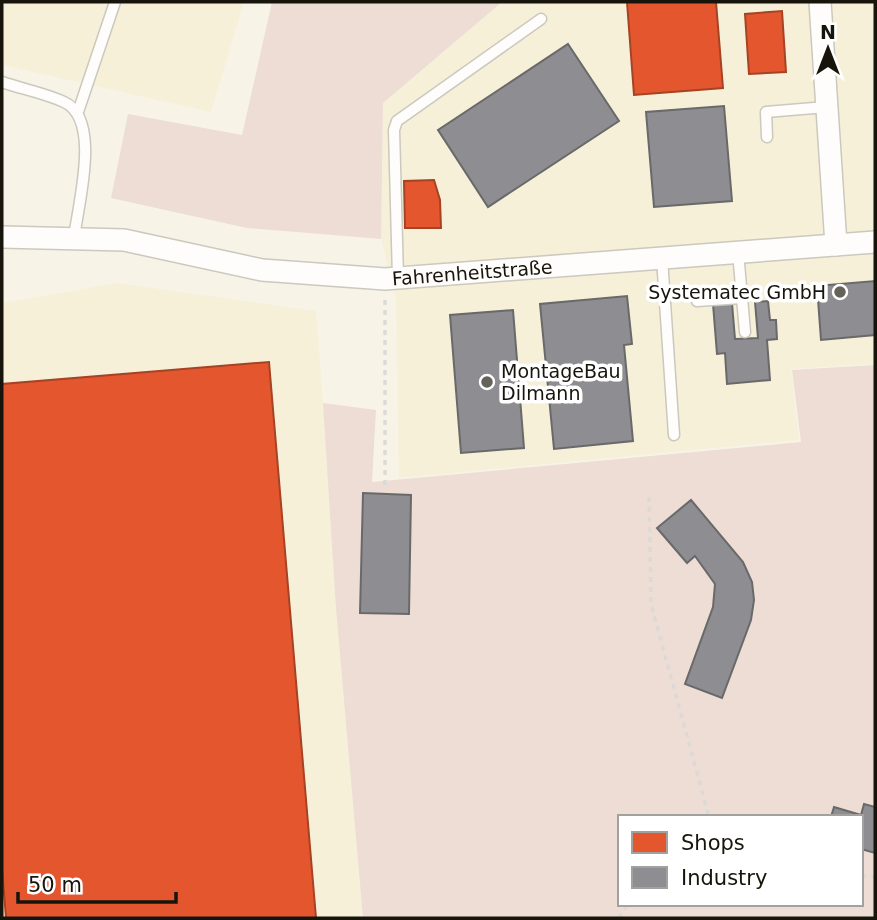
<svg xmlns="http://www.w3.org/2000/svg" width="877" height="920" font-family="'DejaVu Sans',sans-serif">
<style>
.built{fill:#f6f0d9}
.green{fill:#edddd5;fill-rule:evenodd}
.shops{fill:#e4572e;stroke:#a64324;stroke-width:2}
.industry{fill:#8d8d92;stroke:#6a696a;stroke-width:2}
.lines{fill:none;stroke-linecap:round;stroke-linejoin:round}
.lane-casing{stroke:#cbc8be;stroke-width:13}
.street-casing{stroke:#cbc8be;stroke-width:24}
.path{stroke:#dcdad7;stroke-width:3.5;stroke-dasharray:5 5;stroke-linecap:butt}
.lane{stroke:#fefdfb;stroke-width:10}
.street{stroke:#fefdfb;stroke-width:21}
.poi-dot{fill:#656259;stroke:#fff;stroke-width:2.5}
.labels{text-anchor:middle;stroke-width:7;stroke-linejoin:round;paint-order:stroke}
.street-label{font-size:19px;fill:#17140c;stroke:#fff}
.poi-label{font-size:19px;fill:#17140c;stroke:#fff;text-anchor:end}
</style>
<rect width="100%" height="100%" fill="#f7f4e7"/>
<!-- built -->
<g class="built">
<path d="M2 2H244L211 112 2 65Z"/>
<path d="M502 2H875V364L791 369 799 440 399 478 396 299 381 239 383 103Z"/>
<path d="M117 283 316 311 363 918H2V303Z"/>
</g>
<!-- green -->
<g class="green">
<path d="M272 2H502L383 103 381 239 247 228 111 198 128 114 242 135Z"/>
<path d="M875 365V918H363L336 608 323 403 376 410 372 482 801 442 792 370ZM620 817H861V904H620Z"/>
</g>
<!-- shops -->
<g class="shops">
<path d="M627 2H716L723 88 634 95Z"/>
<path d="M782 11 786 72 749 74 745 14Z"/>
<path d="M434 180 440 200 441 228H405L404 181Z"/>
<path d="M269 362 316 918H6L2 869V384Z"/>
</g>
<!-- industry -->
<g class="industry">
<path d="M568 44 619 121 488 207 438 130Z"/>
<path d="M724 106 732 201 654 207 646 112Z"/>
<path d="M875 281V335L821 340 817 286Z"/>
<path d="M627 296 632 344 624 345 633 441 554 449 540 304Z"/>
<path d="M768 301 770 320H776L777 339 767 340 770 380 727 384 725 353 717 354 713 304 732 303 735 339 758 338 755 302Z"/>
<path d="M513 310 524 448 461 453 450 315Z"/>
<path d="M363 493 411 495 409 614 360 613Z"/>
<path d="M691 500 743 562 752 582 754 600 751 620 722 698 685 684 713 607 715 584 695 556 687 563 657 528Z"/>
<path d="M864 804 875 807V853L861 849V817H831L834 807 861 815Z"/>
</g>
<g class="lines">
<defs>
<g id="lane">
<path d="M2 82C22 89 45 93 64 102 102 119 78 204 74 238"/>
<path d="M78 112 115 2"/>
<path d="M767 137 766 112 826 107"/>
<path d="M738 252 745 332"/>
<path d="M662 258 674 435"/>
<path d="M398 278 394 130 397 121 541 19"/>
<path d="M697 301 742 298"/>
</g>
<g id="street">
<path d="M820 2 836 245"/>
<path id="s1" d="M2 237 124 240 262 270 385 279 875 242"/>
</g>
</defs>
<!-- lane casing -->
<use href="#lane" class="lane-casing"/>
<!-- street casing -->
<use href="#street" class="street-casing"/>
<!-- path -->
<g class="path">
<path d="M385 300V487"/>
<path d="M649 497 651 604 709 817"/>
<path d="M861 876 875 877"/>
<path d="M619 918 628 904"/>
</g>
<!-- lane -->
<use href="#lane" class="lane"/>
<!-- street -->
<use href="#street" class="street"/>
</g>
<!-- markers -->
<g class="poi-dot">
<circle cx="840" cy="292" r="7"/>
<circle cx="487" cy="382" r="7"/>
</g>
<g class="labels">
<!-- street labels -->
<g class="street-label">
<text dy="7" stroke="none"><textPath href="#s1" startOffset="474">Fahrenheitstraße</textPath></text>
</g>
<!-- poi labels -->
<g class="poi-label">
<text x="826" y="299">Systematec GmbH</text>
<text x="501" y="378" text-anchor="start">MontageBau<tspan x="501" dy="22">Dilmann</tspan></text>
</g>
</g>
<!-- border -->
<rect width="877" height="920" fill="none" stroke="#17140c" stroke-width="7"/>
<!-- legend -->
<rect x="618" y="815" width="245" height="91" fill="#ffffff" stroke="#a2a19e" stroke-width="2"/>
<rect x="632" y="832" width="35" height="21" fill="#e4572e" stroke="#a2a19e" stroke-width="2"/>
<text x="681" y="850" font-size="21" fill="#17140c">Shops</text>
<rect x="632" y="867" width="35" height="21" fill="#8d8d92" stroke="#a2a19e" stroke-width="2"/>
<text x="681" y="885" font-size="21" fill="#17140c">Industry</text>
<!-- north arrow -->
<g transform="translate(828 49)" stroke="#ffffff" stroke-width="5" paint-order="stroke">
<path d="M0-5L12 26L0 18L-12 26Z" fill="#17140c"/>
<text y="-10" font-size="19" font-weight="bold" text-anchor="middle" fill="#17140c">N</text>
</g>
<!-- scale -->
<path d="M18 892v10h158v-10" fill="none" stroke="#17140c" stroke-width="3.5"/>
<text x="28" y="892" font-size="21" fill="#17140c" stroke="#ffffff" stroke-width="5" paint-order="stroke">50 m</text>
</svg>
